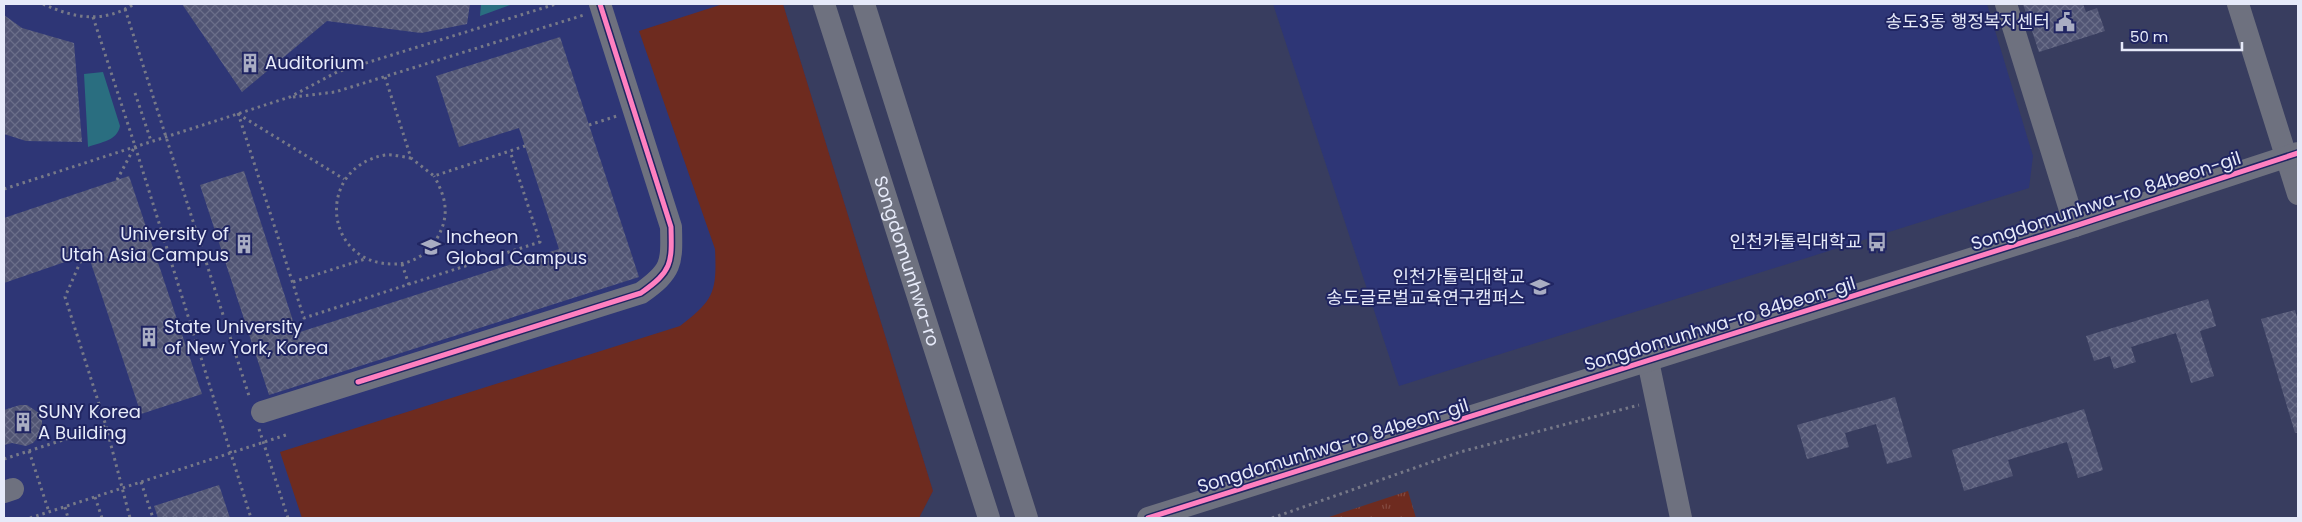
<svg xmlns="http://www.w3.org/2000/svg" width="2302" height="522" font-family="Poppins,'Noto Sans KR',sans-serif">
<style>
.built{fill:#2e3676}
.green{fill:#6e2b1f}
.park{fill:url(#park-tufts)}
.water{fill:#2a6e80}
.building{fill:url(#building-cross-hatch)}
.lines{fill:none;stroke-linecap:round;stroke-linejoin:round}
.path{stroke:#777988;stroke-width:3;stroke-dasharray:2.5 4;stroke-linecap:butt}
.minor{stroke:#6e717f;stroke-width:22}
.cycleway-casing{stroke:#202562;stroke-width:8}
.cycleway{stroke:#ff80c0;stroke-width:5}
.labels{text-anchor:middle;stroke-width:4;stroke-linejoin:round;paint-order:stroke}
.poi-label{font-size:18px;fill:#e6eaf9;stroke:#202562;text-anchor:end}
.street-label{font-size:18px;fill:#e6eaf9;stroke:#202562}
</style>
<defs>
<pattern id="park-tufts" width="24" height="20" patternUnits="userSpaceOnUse" patternTransform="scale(1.25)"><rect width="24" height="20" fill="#6e2b1f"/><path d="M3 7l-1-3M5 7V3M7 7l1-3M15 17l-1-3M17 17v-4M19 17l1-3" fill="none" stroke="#834a40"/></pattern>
<pattern id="building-cross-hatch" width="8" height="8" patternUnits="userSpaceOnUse" patternTransform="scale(1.25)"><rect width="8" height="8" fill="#515574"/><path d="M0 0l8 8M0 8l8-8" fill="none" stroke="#6a6e89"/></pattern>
</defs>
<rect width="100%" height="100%" fill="#383d5f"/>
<!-- built -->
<g class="built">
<path d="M4 4H783L933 491 919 518H4Z"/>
<path d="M1273 4H1987L2033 156 2029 188 1399 386Z"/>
</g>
<!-- green -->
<path class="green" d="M723 4H783L933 491 919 518H302L280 452 680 326C714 300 717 292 715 249L639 31Z"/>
<!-- park -->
<path class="park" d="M1408 491 1416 518H1326Z"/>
<!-- water -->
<g class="water">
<path d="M481 4H513L480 16Z"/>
<path d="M103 72 120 126C117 141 101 142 88 147L84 74Z"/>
</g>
<!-- building -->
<g class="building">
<path d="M182 4H470L467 24 421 33 327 21 242 92Z"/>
<path d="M2023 4H2083L2086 12 2097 8 2105 31 2039 52Z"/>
<path d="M4 15 22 28 74 43 82 142 26 141 4 134Z"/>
<path d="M560 37 639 277 269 395 200 185 244 171 297 333 559 249 519 128 459 147 436 76Z"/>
<path d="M129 176 202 394 141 414 88 254 4 283V218Z"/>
<path d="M2208 299 2216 326 2200 331 2214 376 2191 383 2176 333 2131 347 2136 362 2114 369 2110 356 2094 361 2086 336Z"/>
<path d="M2295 310 2298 321V433H2295L2261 319Z"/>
<path d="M1895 397 1912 457 1887 464 1876 424 1845 433 1849 447 1807 459 1797 425Z"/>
<path d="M20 405H27L39 413 42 419V433L33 443 26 446 12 443 4 445V410Z"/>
<path d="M2084 409 2103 470 2078 478 2067 442 2008 460 2013 476 1964 491 1952 450Z"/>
<path d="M219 485 230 518H158L154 506Z"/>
</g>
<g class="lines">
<!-- path -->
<g class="path">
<path d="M43 4C74 18 103 24 134 4"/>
<path d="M125 9 250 399"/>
<path d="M93 17 135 146 251 518"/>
<path d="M385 77 411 158 434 176 525 146"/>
<path d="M135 93 151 141"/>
<path d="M293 97 335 92 584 15"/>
<path d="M238 113 304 318 540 242 510 151"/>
<path d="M238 114 344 179"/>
<path d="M589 125 617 116"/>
<path d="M411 158C403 157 392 154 385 155 314 168 324 266 395 264 411 264 428 254 436 240 450 217 447 199 434 176"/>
<path d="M117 180 135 146"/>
<path d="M4 189 290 97 337 72 556 4"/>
<path d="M86 249 65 297 106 426 130 518"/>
<path d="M402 264 409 285"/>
<path d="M293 282 365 259"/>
<path d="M259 429 288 518"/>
<path d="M29 451 49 512"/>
<path d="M4 459 106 426"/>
<path d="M141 482 153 518"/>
<path d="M95 497 102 518"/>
<path d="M65 507 68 518"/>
<path d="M30 518 289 434"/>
<path d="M1272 518 1460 452 1639 405"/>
</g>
<!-- minor -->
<g class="minor">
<path id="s1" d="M824 4 989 518"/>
<path d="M864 4 1027 518"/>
<path d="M2006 4 2075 226"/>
<path d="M2238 4 2298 194"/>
<path d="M1648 361 1681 518"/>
<path d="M262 412 641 293C672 271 672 264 671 227L600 4"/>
<path d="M4 492 13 489"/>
<path d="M1148 518 2075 226 2298 153"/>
</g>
<defs>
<g id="cycleway">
<path d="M358 382 641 293C672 271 672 264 671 227L600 4"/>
<path d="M1148 518 2075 226 2298 153"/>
</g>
</defs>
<!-- cycleway casing -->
<use href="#cycleway" class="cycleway-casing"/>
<!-- cycleway -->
<use href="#cycleway" class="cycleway"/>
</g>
<!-- icons -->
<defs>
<symbol id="civic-bare" viewBox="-9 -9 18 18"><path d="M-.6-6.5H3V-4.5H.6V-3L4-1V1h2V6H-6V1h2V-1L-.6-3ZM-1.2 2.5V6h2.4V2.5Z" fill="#a9adc3" stroke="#202562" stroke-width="2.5" paint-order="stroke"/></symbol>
<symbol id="building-bare" viewBox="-9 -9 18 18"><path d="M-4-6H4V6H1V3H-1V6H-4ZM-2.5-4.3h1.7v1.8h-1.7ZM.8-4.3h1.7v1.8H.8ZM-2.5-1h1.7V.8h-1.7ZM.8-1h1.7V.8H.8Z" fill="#a9adc3" stroke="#202562" stroke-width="2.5" paint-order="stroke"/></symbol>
<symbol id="bus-bare" viewBox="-9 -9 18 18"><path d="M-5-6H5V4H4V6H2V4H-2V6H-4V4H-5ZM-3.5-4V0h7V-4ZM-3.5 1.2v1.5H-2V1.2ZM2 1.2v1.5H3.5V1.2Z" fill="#a9adc3" stroke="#202562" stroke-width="2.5" paint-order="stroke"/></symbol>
<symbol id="university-bare" viewBox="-9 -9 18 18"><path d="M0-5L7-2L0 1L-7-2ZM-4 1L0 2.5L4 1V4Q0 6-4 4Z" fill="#a9adc3" stroke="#202562" stroke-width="2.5" paint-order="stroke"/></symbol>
</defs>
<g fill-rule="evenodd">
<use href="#civic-bare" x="2051" y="8" width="28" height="28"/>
<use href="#building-bare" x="236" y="49" width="28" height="28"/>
<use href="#bus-bare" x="1863" y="228" width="28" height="28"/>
<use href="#building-bare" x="230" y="230" width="28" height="28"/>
<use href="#university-bare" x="417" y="233" width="28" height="28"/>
<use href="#university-bare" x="1526" y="273" width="28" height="28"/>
<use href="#building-bare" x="135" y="323" width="28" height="28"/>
<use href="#building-bare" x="9" y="408" width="28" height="28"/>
</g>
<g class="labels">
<!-- poi labels -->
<g class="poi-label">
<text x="2050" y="28">송도3동 행정복지센터</text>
<text x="265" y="69" text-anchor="start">Auditorium</text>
<text x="229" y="240">University of<tspan x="229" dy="21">Utah Asia Campus</tspan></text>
<text x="446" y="243" text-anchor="start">Incheon<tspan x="446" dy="21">Global Campus</tspan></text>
<text x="1862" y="248">인천카톨릭대학교</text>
<text x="1525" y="283">인천가톨릭대학교<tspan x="1525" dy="21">송도글로벌교육연구캠퍼스</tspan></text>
<text x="164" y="333" text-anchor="start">State University<tspan x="164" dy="21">of New York, Korea</tspan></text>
<text x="38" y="418" text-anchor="start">SUNY Korea<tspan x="38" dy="21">A Building</tspan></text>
</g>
<!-- street labels -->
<g class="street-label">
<text transform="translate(2106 201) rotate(-18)" y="6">Songdomunhwa-ro 84beon-gil</text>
<text dy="6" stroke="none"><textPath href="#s1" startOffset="270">Songdomunhwa-ro</textPath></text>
<text transform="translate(1720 324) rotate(-17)" y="6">Songdomunhwa-ro 84beon-gil</text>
<text transform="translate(1333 446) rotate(-17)" y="6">Songdomunhwa-ro 84beon-gil</text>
</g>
</g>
<!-- border -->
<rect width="2302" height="522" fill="none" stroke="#e6eaf9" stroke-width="10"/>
<!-- scale -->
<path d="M2122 42v8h120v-8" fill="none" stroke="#e6eaf9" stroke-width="2.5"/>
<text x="2130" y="42" font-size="15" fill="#e6eaf9" stroke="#202562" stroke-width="4" paint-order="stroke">50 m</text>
</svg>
